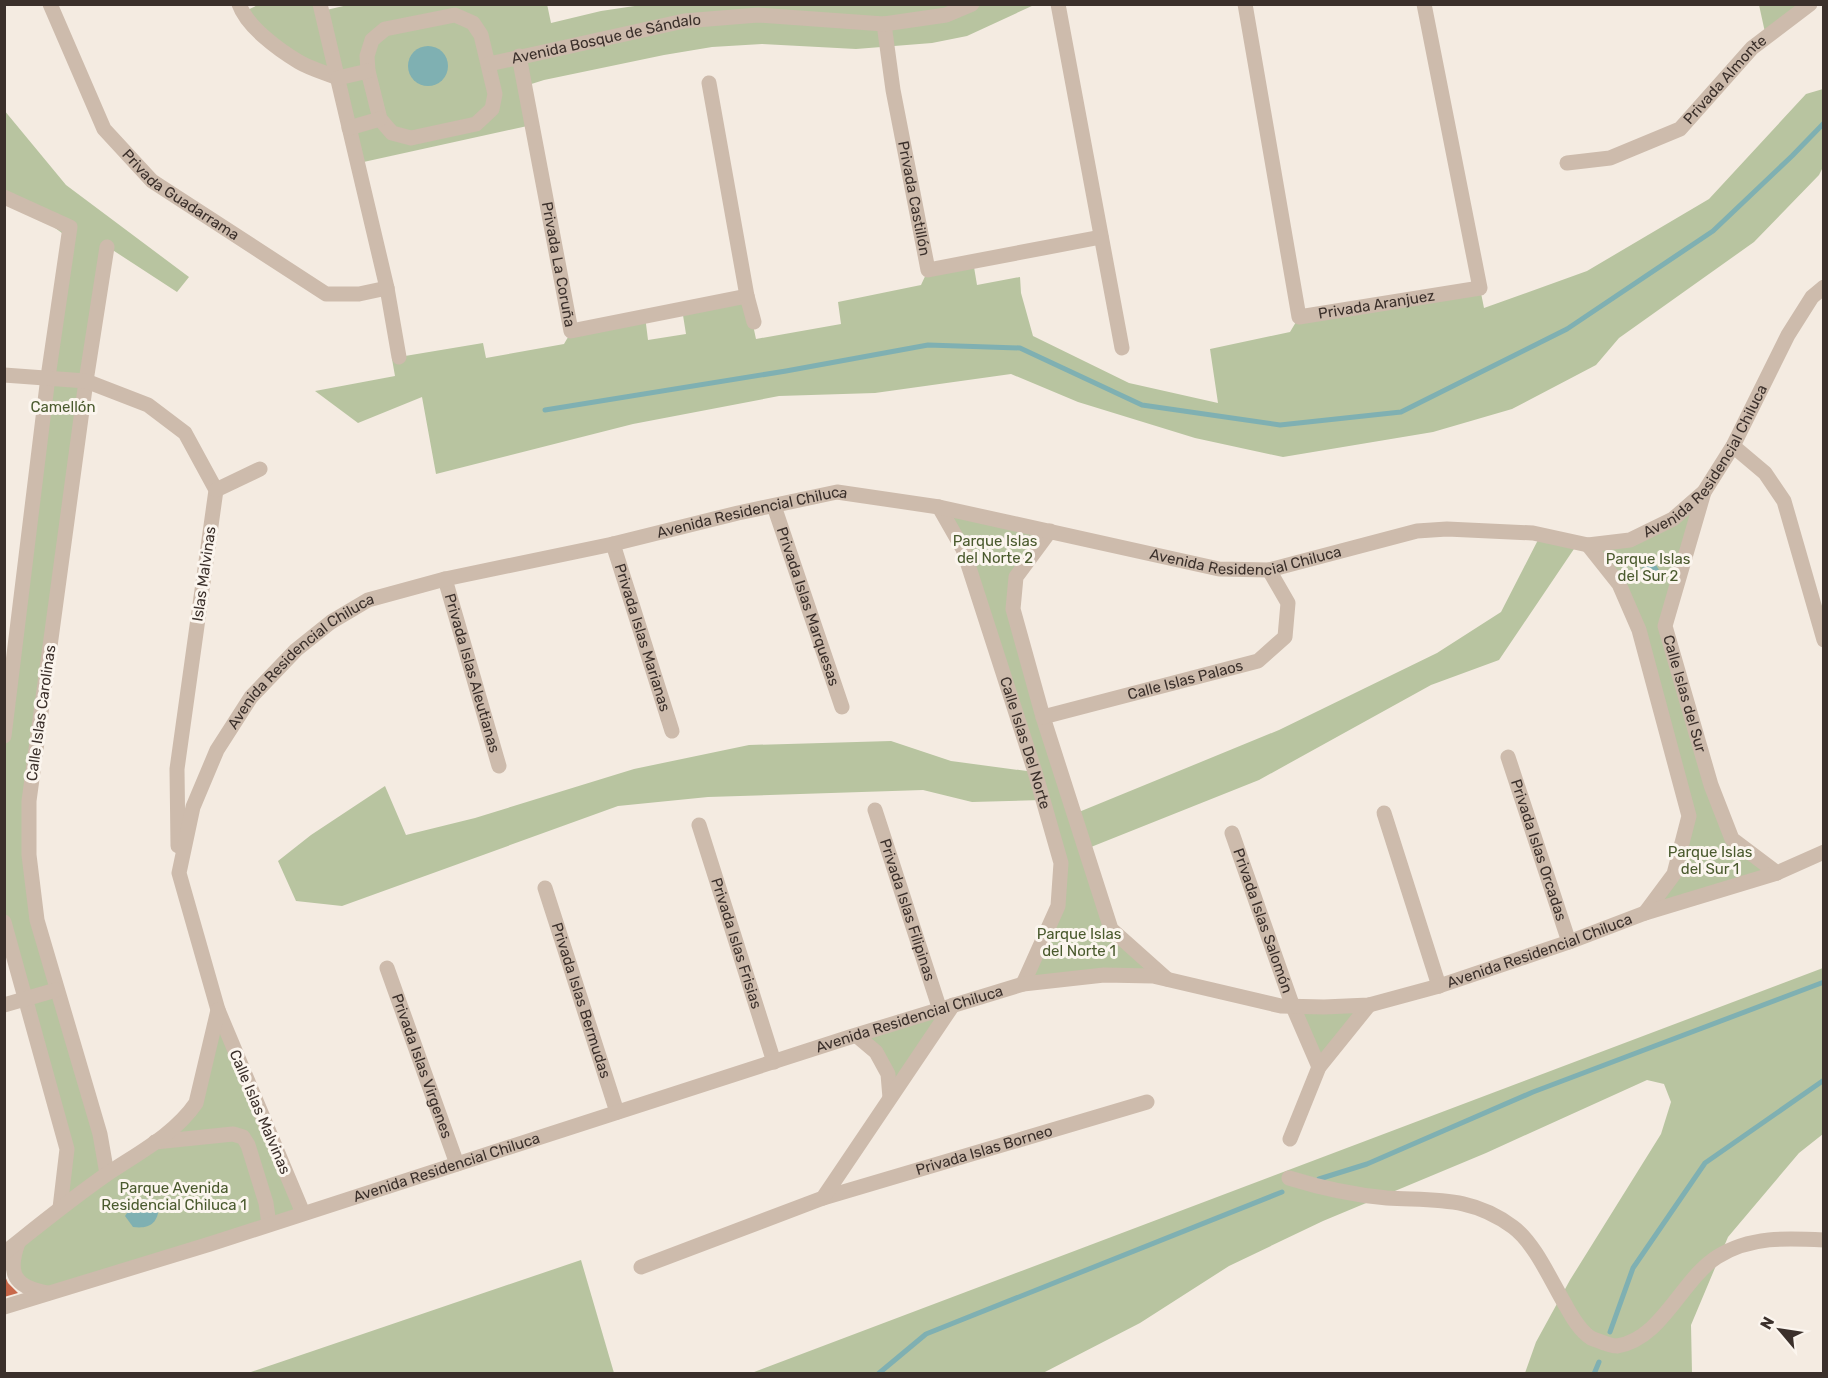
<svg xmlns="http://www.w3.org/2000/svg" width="1828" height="1378" font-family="Rubik,sans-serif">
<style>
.green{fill:#b8c4a0}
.water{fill:#7fb0b2}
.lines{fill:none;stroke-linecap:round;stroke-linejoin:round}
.stream{stroke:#7fb0b2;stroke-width:5}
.building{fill:#c8694b}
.minor{stroke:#cdbbac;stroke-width:15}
.labels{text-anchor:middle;stroke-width:6;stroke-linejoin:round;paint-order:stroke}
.street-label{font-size:15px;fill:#3b302b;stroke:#fbf5ee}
.park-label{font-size:15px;fill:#4a5a2e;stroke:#fbf5ee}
</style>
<rect width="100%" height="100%" fill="#f4ebe1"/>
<!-- green -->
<g class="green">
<path d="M352 4H547L551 23 601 11 648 4 1034 5 967 36 932 43 856 49 762 44 712 47 664 55 544 80 525 86 532 125 359 163 350 128 379 119 350 127 322 11Z"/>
<path d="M258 5H318L336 76 302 62 243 12Z"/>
<path d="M1759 5H1810L1766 37Z"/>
<path d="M1823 89V167L1819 175 1754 242 1619 338 1596 365 1512 409 1433 432 1283 457 1195 438 1078 402 1011 374 875 393 779 396 633 424 436 474 422 397 358 423 315 391 395 376 392 359 399 357 483 343 486 358 564 344 571 332 645 316 648 340 686 334 682 309 747 297 756 339 841 324 838 302 921 285 928 270 973 261 977 285 1020 277 1021 293 1033 336 1129 383 1218 403 1210 349 1290 332 1299 317 1480 288 1484 308 1587 271 1709 199 1806 94Z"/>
<path d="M4 110 66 185 189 277 177 292 108 247 29 801 37 920 107 1173 189 1112 218 1010 303 1213 48 1293 15 1276 18 1243 55 1212 67 1149 4 922V736L70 239 5 191Z"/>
<path d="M1704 492 1665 627 1732 839 1777 873 1645 913 1674 874 1689 816 1639 630 1588 545 1630 540Z"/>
<path d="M939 507 1050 531 1016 577 1013 609 1074 814 1279 730 1437 653 1501 612 1540 536 1578 543 1499 660 1431 685 1259 780 1086 849 1111 929 1167 979 1023 984 1058 906 1061 863 1042 800 972 802 923 790 708 797 618 806 342 906 296 901 278 861 311 835 385 786 406 835 475 818 634 769 749 745 891 741 951 761 1034 772 984 616Z"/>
<path d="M1823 968V1134L1799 1153 1728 1237 1691 1325 1692 1373H1525L1536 1342 1570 1280 1661 1134 1671 1102 1664 1084 1647 1080 1486 1153 1323 1221 1229 1266 1140 1323 1043 1373 749 1374Z"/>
<path d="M953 1005 890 1098 888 1074 857 1036Z"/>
<path d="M1369 1005 1319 1067 1293 1007Z"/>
<path d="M581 1260 614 1373H248Z"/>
</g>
<!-- water -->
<g class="water">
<circle cx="428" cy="66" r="20"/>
<circle cx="1650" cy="572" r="9"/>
<path d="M144 1199 152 1201 159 1206C158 1224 149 1229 133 1227L125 1216 135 1201Z"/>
</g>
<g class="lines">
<!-- stream -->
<g class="stream">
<path d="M545 410 786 371 928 345 1020 348 1142 405 1280 425 1401 412 1567 329 1713 231 1792 156 1824 123"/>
<path d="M1319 1179 1367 1164 1533 1092 1824 982"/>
<path d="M1610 1332 1633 1268 1705 1163 1824 1080"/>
<path d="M878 1374 926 1334 1282 1192"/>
<path d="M1594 1374 1599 1362"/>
</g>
</g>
<!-- building -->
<path class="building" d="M4 1274 8 1283 18 1293 4 1297Z"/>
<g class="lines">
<!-- minor -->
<g class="minor">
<path id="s1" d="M50 4 104 129 152 181 326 294H359L387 288"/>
<path d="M239 4C247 27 279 50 299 62 311 69 326 73 338 78"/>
<path d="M320 4 387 288 399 357"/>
<path d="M1058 4 1122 348"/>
<path id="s2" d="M1245 4 1299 317 1480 288 1424 4"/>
<path d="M455 15 473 23 481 35 495 94 492 109 476 124 411 138 392 133 380 119 368 71 367 56 372 40 385 29Z"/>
<path id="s3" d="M884 24 893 90 928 270 1101 237"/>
<path id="s4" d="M519 56 571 331 747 296 754 322"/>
<path id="s5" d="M489 64 684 21 758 15 884 24 946 15 972 4"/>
<path d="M338 78 368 71"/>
<path d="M709 83 747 296"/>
<path d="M349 128 380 119"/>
<path id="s6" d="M1567 163 1610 158 1680 129 1752 48 1810 4"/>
<path d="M4 197 70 227 48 377 4 736"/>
<path d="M107 247 86 381 29 801V855L37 920 100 1134 107 1174"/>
<path d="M4 375 86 381 148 405 185 433 216 490 177 769 178 846"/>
<path d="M1733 446 1765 473 1784 501 1824 640"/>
<path d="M216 490 260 469"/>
<path id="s7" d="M1704 492 1665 626 1711 785 1732 839 1777 873"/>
<path id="s8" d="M774 506 842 707"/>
<path id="s9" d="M939 507 963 549 1035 772 1061 863 1058 906 1023 984"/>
<path d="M1050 531 1016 577 1013 609 1043 717 1111 929 1167 979"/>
<path id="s10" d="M613 544 672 731"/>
<path d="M1588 545 1619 584 1639 630 1689 816 1674 874 1645 913"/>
<path id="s11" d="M445 579 499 766"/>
<path id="s12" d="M1043 717 1258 661 1285 637 1288 603 1269 570"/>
<path id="s13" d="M1508 757 1569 942"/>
<path id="s14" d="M875 810 940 1010"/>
<path d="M1384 813 1439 986"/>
<path id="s15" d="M699 825 774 1062"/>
<path id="s16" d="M1232 833 1293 1007 1319 1067"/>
<path id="s17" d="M545 888 617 1112"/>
<path d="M4 922 67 1149 60 1208"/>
<path id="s18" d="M387 968 457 1164"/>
<path d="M4 1005 56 990"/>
<path d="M857 1036 876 1052 888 1074 890 1098"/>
<path d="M1290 1139 1319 1067 1369 1005"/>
<path d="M155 1142 233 1134 243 1137 248 1145 266 1203 269 1224"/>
<path d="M1289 1178C1321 1188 1353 1195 1387 1198 1436 1201 1471 1196 1513 1227 1535 1243 1552 1283 1566 1306 1572 1317 1580 1331 1591 1338 1595 1340 1600 1341 1604 1343 1608 1344 1612 1346 1617 1346 1662 1339 1681 1280 1717 1257 1750 1236 1787 1238 1824 1240"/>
<path id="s19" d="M823 1198 1147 1102"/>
<path id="s20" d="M303 1213 218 1010 179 873 193 807 217 750 251 697 296 650 331 622 368 600 445 579 613 544 738 513 837 492 939 507 1219 569 1269 570 1417 531 1447 529 1533 533 1588 545 1630 540 1673 519 1704 492 1733 446 1788 335 1812 297 1824 287"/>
<path d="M18 1243C7 1273 14 1287 47 1293"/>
<path d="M4 1253C38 1226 71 1199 107 1174 138 1153 174 1135 196 1103L218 1010"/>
<path d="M641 1267 823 1198 953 1005"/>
<path id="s21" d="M4 1307 210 1244 850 1037 1023 984 1104 975 1153 976 1281 1006 1324 1007 1369 1005 1439 986 1569 942 1645 913 1777 873 1824 852"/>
</g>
</g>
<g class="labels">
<!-- street labels -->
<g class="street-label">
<text dy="5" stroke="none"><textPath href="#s5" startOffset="120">Avenida Bosque de Sándalo</textPath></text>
<text dy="5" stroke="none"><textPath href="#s6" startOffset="186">Privada Almonte</textPath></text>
<text dy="5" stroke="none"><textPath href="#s1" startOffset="238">Privada Guadarrama</textPath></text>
<text dy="5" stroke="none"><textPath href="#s3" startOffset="177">Privada Castillón</textPath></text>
<text dy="5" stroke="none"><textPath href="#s4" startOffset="212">Privada La Coruña</textPath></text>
<text dy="5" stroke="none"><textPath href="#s2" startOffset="396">Privada Aranjuez</textPath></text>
<text dy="5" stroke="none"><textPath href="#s20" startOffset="2110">Avenida Residencial Chiluca</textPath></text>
<text dy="5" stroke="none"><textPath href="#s20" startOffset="1102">Avenida Residencial Chiluca</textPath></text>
<text dy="5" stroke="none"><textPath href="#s20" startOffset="1606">Avenida Residencial Chiluca</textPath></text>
<text transform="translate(204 574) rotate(-82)" y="5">Islas Malvinas</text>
<text dy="5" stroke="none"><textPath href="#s8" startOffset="106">Privada Islas Marquesas</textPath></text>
<text dy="5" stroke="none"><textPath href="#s10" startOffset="98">Privada Islas Marianas</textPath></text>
<text dy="5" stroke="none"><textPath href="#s20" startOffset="616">Avenida Residencial Chiluca</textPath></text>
<text dy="5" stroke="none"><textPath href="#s11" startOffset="98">Privada Islas Aleutianas</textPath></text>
<text dy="5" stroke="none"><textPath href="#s12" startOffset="147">Calle Islas Palaos</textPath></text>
<text dy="5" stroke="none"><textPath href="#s7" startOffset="210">Calle Islas del Sur</textPath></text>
<text transform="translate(41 713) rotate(-82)" y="5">Calle Islas Carolinas</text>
<text dy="5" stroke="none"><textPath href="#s9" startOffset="252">Calle Islas Del Norte</textPath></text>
<text dy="5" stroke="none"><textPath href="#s13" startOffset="98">Privada Islas Orcadas</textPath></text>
<text dy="5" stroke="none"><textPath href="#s14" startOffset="105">Privada Islas Filipinas</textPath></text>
<text dy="5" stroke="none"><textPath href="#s16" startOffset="93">Privada Islas Salomón</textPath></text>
<text dy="5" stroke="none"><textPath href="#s15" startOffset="124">Privada Islas Frisias</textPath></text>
<text dy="5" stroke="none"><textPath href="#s21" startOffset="1598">Avenida Residencial Chiluca</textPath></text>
<text dy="5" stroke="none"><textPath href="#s17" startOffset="118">Privada Islas Bermudas</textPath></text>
<text dy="5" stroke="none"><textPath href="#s21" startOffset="950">Avenida Residencial Chiluca</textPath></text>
<text dy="5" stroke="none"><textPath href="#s18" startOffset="104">Privada Islas Virgenes</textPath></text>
<text transform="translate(260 1112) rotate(67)" y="5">Calle Islas Malvinas</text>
<text dy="5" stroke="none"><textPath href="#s19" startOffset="168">Privada Islas Borneo</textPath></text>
<text dy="5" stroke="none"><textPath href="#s21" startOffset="464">Avenida Residencial Chiluca</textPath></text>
</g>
<!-- park labels -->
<g class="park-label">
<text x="63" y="412">Camellón</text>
<text x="995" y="546">Parque Islas<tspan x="995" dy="17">del Norte 2</tspan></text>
<text x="1648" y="564">Parque Islas<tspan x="1648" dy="17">del Sur 2</tspan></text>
<text x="1710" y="857">Parque Islas<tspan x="1710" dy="17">del Sur 1</tspan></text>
<text x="1079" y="939">Parque Islas<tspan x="1079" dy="17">del Norte 1</tspan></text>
<text x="174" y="1193">Parque Avenida<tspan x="174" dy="17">Residencial Chiluca 1</tspan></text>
</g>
</g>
<!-- border -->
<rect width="1828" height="1378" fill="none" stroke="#3b302b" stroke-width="12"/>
<!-- north arrow -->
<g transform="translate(1780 1330) rotate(299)" stroke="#fbf5ee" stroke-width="4.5" paint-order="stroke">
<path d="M0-4.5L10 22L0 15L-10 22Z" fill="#3b302b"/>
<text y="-9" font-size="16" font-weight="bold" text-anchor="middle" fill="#3b302b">N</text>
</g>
</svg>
